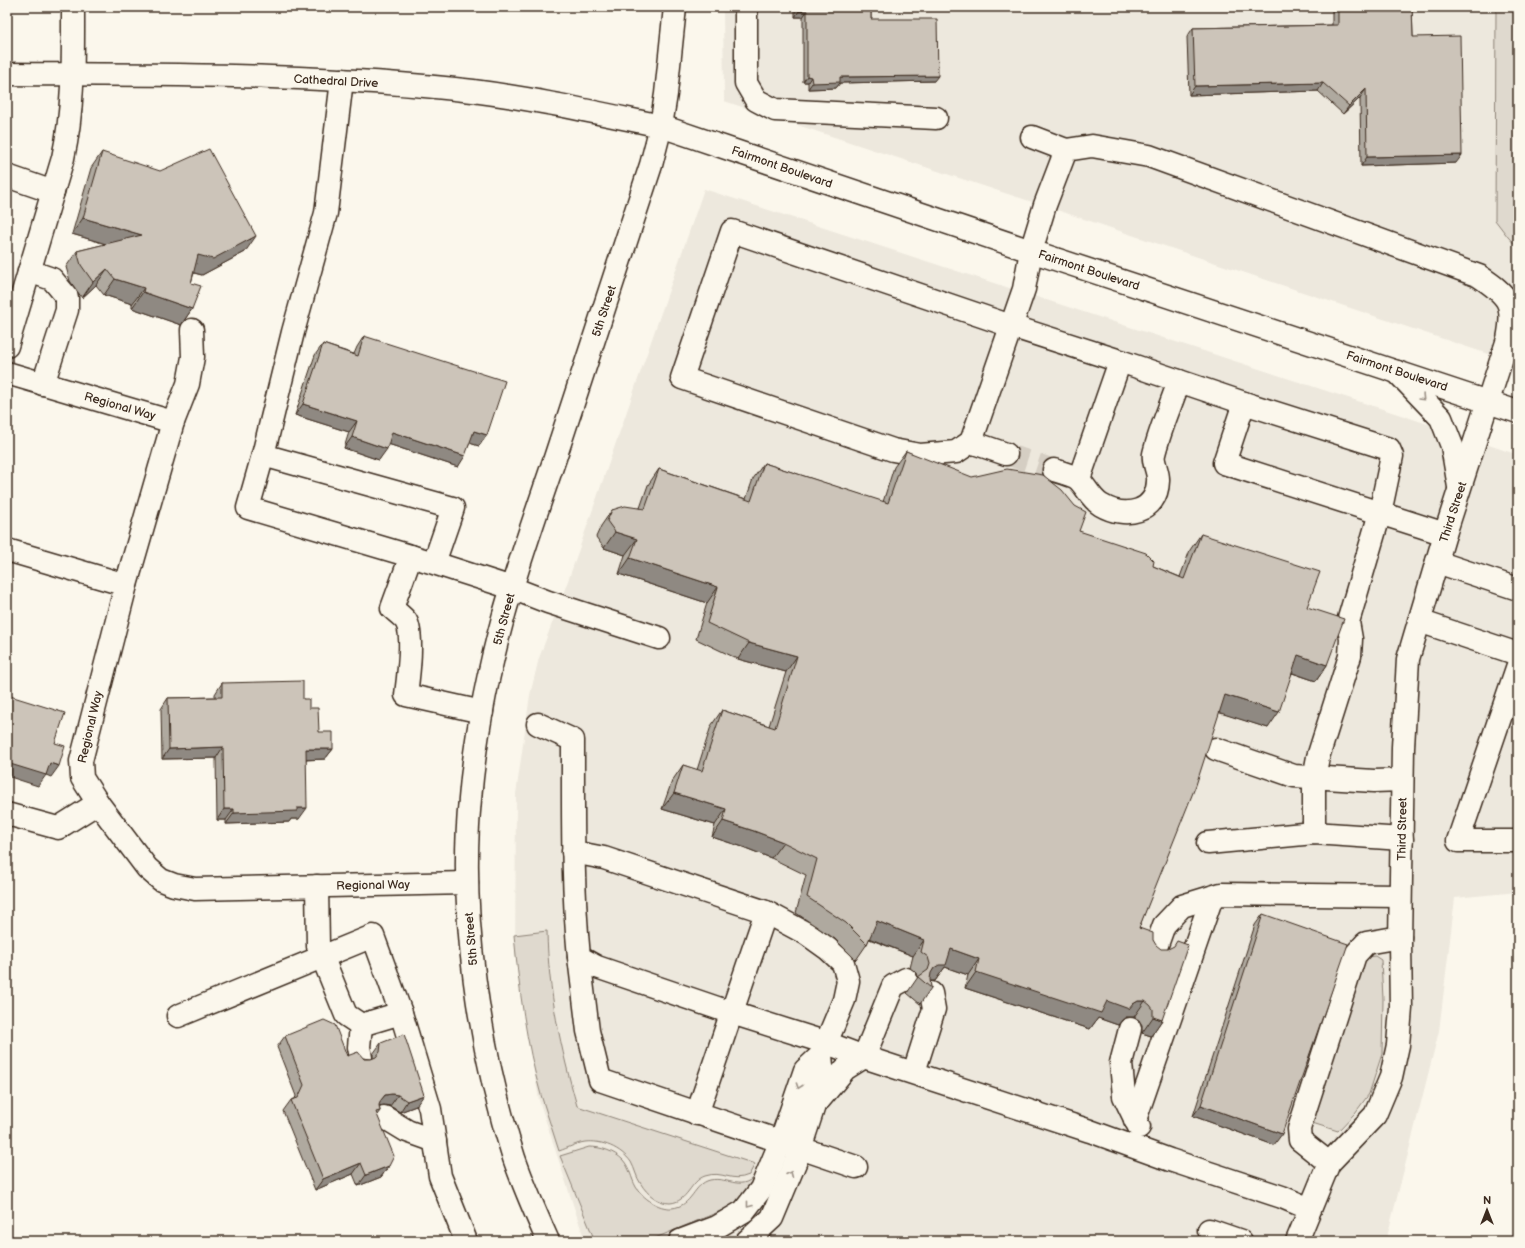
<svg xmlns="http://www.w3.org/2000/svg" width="1525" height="1248" font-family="'Balsamiq Sans',sans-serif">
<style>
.built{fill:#ede8dd}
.green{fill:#dfd9ce;stroke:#8d8276}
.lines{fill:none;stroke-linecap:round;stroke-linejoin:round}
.minor-tunnel{stroke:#d5cec3;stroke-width:22;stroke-dasharray:22 11;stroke-linecap:butt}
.minor-casing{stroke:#3b2a1e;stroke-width:25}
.major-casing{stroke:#3b2a1e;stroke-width:25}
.minor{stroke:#fbf7ec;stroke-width:22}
.major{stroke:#fbf7ec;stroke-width:22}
.wall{fill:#afa99f;stroke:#3b2a1e}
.shaded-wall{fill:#8f8982;stroke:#3b2a1e}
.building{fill:#ccc4b9;stroke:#3b2a1e}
.oneway{stroke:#9b9085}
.labels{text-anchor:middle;stroke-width:3.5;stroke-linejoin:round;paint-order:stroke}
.street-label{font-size:12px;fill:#3b2a1e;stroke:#fbf7ec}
</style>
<rect width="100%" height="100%" fill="#fbf7ec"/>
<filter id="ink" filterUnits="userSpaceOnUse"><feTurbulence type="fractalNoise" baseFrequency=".025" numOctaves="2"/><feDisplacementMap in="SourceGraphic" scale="8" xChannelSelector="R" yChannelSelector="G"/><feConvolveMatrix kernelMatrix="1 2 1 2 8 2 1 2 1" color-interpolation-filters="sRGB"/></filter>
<g filter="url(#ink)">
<!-- built -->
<g class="built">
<path d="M723 7H1518V364L1066 213 724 101Z"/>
<path d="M704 189 1407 417 1518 455V892L1455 898 1439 1031 1386 1241H585L539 1100 515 957 516 794 530 695 539 658 569 578Z"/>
</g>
<!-- green -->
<g class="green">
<path d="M1496 7H1518V248L1508 237 1495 220Z"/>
<path d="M547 931C548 991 561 1049 577 1106L755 1164 749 1175C731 1183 723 1170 705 1176 690 1181 688 1202 670 1203 658 1203 647 1194 641 1184 636 1177 635 1169 631 1162 621 1148 602 1140 585 1142 577 1143 568 1148 559 1151 553 1132 547 1114 541 1095 526 1043 519 988 514 935Z"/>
<path d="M1375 956 1381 960 1383 999 1382 1054 1369 1094 1355 1113 1338 1131 1309 1122 1366 957Z"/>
<path d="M589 1147C601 1147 614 1151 623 1160 630 1168 631 1178 636 1187 643 1198 658 1209 672 1208 693 1206 693 1184 710 1180 729 1176 742 1194 758 1172L756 1186 736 1204 716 1213 648 1241H595L560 1156Z"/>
</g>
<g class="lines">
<!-- minor-tunnel -->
<path class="minor-tunnel" d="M1006 454 1054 470"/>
<defs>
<g id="minor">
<path d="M746 7V83L756 100 775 110 936 118"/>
<path d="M661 126 1031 251 1518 412"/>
<path d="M1032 137 1066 150"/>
<path d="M7 176 53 192"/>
<path d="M29 271 52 279 67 297V310L43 384"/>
<path d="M7 346 63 158C74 108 73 58 73 7"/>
<path d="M1120 361 1244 403 1389 449 1392 456 1380 513 1348 622 1351 639 1350 656 1318 757 1314 778V833"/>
<path d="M1397 372 1441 418 1452 446 1459 487"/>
<path d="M7 373 173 422 126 585 81 761 82 778 98 803 147 868 161 880 174 885 195 889 467 883"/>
<path d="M1244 403 1224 463 1445 534"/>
<path d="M173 422 188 384 193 357 192 330"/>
<path d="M971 442 956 452 920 455 893 450 682 378 732 231 1011 326 1120 361 1079 479"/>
<path d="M1006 454 971 442 1024 289 1031 251 1045 205 1066 150 1092 146 1149 156 1479 276C1509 296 1515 303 1508 339L1445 534 1408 659 1403 747 1400 943 1401 1008 1398 1045 1391 1077 1375 1115 1329 1163 1297 1241"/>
<path d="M263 455 293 332 326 213 342 80"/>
<path d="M1054 470C1060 472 1075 476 1079 480 1087 488 1091 499 1101 505 1125 519 1157 513 1158 481 1159 472 1152 462 1154 454 1160 429 1171 405 1179 381"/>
<path d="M7 550 126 585"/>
<path d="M411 556 392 608C396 612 402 616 406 621 414 634 408 679 406 695L482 712"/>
<path d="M1437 562 1518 589"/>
<path d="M434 563 453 508 263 455 248 508 434 563 512 588 548 602 659 638"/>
<path d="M1419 621 1518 654"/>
<path d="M1518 665 1458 841H1518"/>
<path d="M538 724 573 740C573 813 572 885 579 957L597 967 732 1013 827 1043 864 1057 1090 1131 1170 1160 1282 1197 1310 1209"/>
<path d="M1216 749 1294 776 1374 781 1402 780"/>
<path d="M7 814 58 828 98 803"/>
<path d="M1208 843 1314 833 1402 839"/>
<path d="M573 852 604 858 766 912 697 1114"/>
<path d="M317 886 318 946 346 1015 361 1025 401 1013 430 1109 440 1176 466 1241"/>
<path d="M1154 953 1164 925 1182 906 1221 894 1400 896"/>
<path d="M579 957 588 1031 600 1080 856 1167"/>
<path d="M178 1016 373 936 401 1013"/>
<path d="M361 1025 359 1047 361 1058"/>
<path d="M1130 1029 1121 1063 1124 1096 1139 1127"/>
<path d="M914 1072 934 1009 931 993"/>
<path d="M820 1099 845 1069 864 1057 893 986 906 979"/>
<path d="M384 1117 407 1131 435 1141"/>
<path d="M1135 1120 1212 897"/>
<path d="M1329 1163 1300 1140 1299 1129 1355 955 1366 943 1400 937"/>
<path d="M1209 1230 1241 1241"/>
<path d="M680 1241 717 1227 744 1211 761 1189 780 1143 805 1070 821 1055 844 1000 848 981 843 963 828 949 807 934 766 912"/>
<path d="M747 1241 772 1218 797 1158 823 1078 821 1055"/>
</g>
<g id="major">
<path d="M7 74C162 75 319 73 473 91 536 99 598 113 661 126"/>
<path d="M548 1241C536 1214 524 1187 514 1158 479 1049 459 913 470 799 475 738 487 677 503 618 518 564 537 511 555 458 587 360 619 263 651 165L661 126 666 94 675 7"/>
</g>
</defs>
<!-- minor casing -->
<use href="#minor" class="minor-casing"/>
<!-- major casing -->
<use href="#major" class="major-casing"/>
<!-- minor -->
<use href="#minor" class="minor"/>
<!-- major -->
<use href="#major" class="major"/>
</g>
<!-- wall -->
<g class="wall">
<path d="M795 7H871V19L934 81 840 83 836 88 808 89V82H803V17H795Z"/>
<path d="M1332 7H1412L1413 37 1456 163 1361 166 1360 98 1343 114 1318 91 1189 95 1187 37 1193 28 1332 25Z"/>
<path d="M102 152 245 252 202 275 194 273 191 283 192 309 181 325 132 308V304L104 295 96 285 82 298 70 281 66 267 77 251 106 244 72 234 91 168Z"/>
<path d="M364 336 487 435 479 446 470 443 458 467 388 444 379 460 344 448 349 432 295 415 315 355 323 344 354 354 357 347Z"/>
<path d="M906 451 1079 531 1153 566 1180 577 1190 550 1201 534 1307 607 1327 665 1316 681 1292 673 1268 728 1219 712 1139 928 1153 940 1162 1020 1151 1036 1142 1033V1025L1139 1020 1134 1017H1126L1122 1020 1118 1025 1098 1018 1090 1029 965 988 968 975 945 967 935 981H930L931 988 920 1004 907 993 918 977 917 973 910 968 913 956 869 939 867 944 856 960 835 939 796 913 806 875 771 858 743 847 712 837 715 825 662 809 672 781 683 765 697 770 711 726 722 710 769 726 786 672 738 659 696 639 707 603 619 574 625 555 604 548 596 537 601 526 612 510 640 508 648 485 659 469 746 499 753 479 764 463 883 502 894 467Z"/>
<path d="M222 683 303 699 309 708 319 732 333 749 325 759 306 760 299 819H291L289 822 226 824V820H217L216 758 162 759 161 709 168 698 215 697V694Z"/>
<path d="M1263 914 1274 1145 1193 1116 1255 925Z"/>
<path d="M285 1036 347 1056 371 1059 373 1058V1054L381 1043 416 1106 400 1112 390 1106 384 1105 379 1106 380 1111 377 1115 389 1166 381 1177 358 1186 353 1174 315 1190 283 1111 291 1100 295 1099 296 1096 277 1047Z"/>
</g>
<!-- shaded-wall -->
<g class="shaded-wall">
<path d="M799 11H807L803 17H795Z"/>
<path d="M807 76 811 77 808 82H803Z"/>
<path d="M938 76 934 81 840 83 836 88 808 89 812 83 840 77Z"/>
<path d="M1323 83 1318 91 1189 95 1195 86Z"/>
<path d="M1366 89 1360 98 1343 114 1349 106Z"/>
<path d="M1462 155 1456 163 1361 166 1367 157Z"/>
<path d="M83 218 142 235 130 251 72 234Z"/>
<path d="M256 236 245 252 202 275 187 271 198 255Z"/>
<path d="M107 269 96 285 82 298 93 282Z"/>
<path d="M115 279 144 288 132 304 104 295Z"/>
<path d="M143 292 192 309 181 325 132 308Z"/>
<path d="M303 404 357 421 349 432 295 415Z"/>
<path d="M474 431 487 435 479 446 466 442Z"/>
<path d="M392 432 465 456 458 467 385 443Z"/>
<path d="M352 437 387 449 379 460 344 448Z"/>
<path d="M615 532 637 539 625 555 604 548Z"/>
<path d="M630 558 718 587 707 603 619 574Z"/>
<path d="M749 643 797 656 786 672 738 659Z"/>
<path d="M1298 655 1327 665 1316 681 1287 671Z"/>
<path d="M1225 695 1279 712 1268 728 1214 711Z"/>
<path d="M223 747 216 758 162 759 169 749Z"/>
<path d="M306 749H333L325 759 298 760Z"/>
<path d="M7 763H50L59 766 51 777 46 775 38 786 7 776Z"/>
<path d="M674 793 726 809 715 825 662 809Z"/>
<path d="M297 808H307L299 819H291L289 822 226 824 234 813Z"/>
<path d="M224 809H234L226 820H217Z"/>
<path d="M723 821 754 831 783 842 771 858 743 847 712 837Z"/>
<path d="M877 921 924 940 913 956 866 937Z"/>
<path d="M951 949 979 959 968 975 945 967 935 981H928L924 982 934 968Z"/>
<path d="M976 972 1107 1001 1133 1004 1138 1001H1145L1134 1017H1126L1122 1020 1118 1025 1098 1018 1090 1029 965 988Z"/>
<path d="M1153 1017 1162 1020 1151 1036 1142 1033Z"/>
<path d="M392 1094 398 1095 390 1106 384 1105 378 1106 381 1100 385 1095Z"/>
<path d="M424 1095 416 1106 400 1112 407 1101Z"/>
<path d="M1201 1105 1282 1134 1274 1145 1193 1116Z"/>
<path d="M361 1163 353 1174 315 1190 323 1179Z"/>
<path d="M389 1166 381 1177 358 1186 366 1175Z"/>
</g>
<!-- building -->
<g class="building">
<path d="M799 7H871V19H937L938 76 840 77V82L812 83 811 77 807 76V11H799Z"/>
<path d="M1338 7H1412L1413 37 1460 36 1462 155 1367 157 1366 89 1349 106 1323 83 1195 86 1193 28 1338 25Z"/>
<path d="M209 149 256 236 213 259 198 255 191 283 201 286 192 309 143 292 144 288 115 279 107 269 93 282 81 265 77 251 142 235 83 218 102 152 160 171Z"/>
<path d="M364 336 505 381 487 435 474 431 465 456 392 432 387 449 352 437 357 421 303 404 323 344 358 356Z"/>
<path d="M906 451 972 477 1007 469 1043 475 1062 490 1075 506 1086 512 1079 531 1146 553 1154 561 1153 566 1184 579 1201 534 1320 572 1307 607 1344 619 1327 665 1298 655 1279 712 1225 695 1196 785 1139 928 1153 933V940L1156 945 1161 949H1168L1174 946 1177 941 1188 945 1162 1020 1153 1017V1009L1150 1005 1145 1001H1138L1133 1004 1129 1009 1107 1001 1101 1013 976 972 979 959 951 949 946 965H939L934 968 931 973 930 979 931 988 918 977 928 970 930 964 928 957 921 952 924 940 877 921 867 944 846 923 807 897 817 859 783 842 754 831 723 821 726 809 674 793 683 765 702 771 722 710 775 728 797 656 749 643 707 623 718 587 630 558 637 539 615 532 607 521 612 510 625 506 645 509 659 469 751 501 764 463 888 503Z"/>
<path d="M303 681V699H309V708H318L319 732H333V749H306L307 808H297V811L234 813V809H224L223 747 169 749 168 698 222 697V683Z"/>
<path d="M7 695 65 713 55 743 65 746 59 766 50 763 46 775 7 763Z"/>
<path d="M1263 914 1348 944 1282 1134 1201 1105Z"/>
<path d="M324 1020 335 1025 347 1056 358 1052 364 1059H371L376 1057 380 1052 381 1043 404 1034 424 1095 407 1101 398 1095 392 1094 385 1095 381 1100 379 1105 380 1111 376 1112 394 1156 389 1166 366 1175 361 1163 323 1179 291 1100 298 1098 304 1085 285 1036Z"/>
</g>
<!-- one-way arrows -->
<defs><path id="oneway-chevron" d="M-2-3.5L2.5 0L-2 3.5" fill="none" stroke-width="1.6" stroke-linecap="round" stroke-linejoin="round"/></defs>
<g class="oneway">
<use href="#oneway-chevron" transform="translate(1422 398) rotate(46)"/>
<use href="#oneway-chevron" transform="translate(799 1086) rotate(109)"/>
<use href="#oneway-chevron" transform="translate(790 1174) rotate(-67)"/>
<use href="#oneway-chevron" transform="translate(749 1205) rotate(128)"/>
</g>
</g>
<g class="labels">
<!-- street labels -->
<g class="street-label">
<text transform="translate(336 81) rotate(3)" y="4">Cathedral Drive</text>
<text transform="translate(782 167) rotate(19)" y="4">Fairmont Boulevard</text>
<text transform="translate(1089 270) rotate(18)" y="4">Fairmont Boulevard</text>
<text transform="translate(604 311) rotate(-72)" y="4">5th Street</text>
<text transform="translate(1397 371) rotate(18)" y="4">Fairmont Boulevard</text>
<text transform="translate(120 406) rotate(16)" y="4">Regional Way</text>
<text transform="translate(1453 512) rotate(-72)" y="4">Third Street</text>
<text transform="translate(504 619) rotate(-75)" y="4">5th Street</text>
<text transform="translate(90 727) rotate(-77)" y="4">Regional Way</text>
<text transform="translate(1402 829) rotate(-89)" y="4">Third Street</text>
<text transform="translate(373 885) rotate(-1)" y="4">Regional Way</text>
<text transform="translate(471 939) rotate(-95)" y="4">5th Street</text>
</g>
</g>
<!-- margin -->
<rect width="1525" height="1248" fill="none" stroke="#fbf7ec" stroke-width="24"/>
<rect x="12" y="12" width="1501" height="1224" fill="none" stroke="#3b2a1e" stroke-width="1.5" filter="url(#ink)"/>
<!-- north arrow -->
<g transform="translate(1487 1210)" stroke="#fbf7ec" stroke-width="3" paint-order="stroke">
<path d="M0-3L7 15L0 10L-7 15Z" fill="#3b2a1e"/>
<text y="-6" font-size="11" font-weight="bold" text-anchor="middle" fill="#3b2a1e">N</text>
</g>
</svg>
